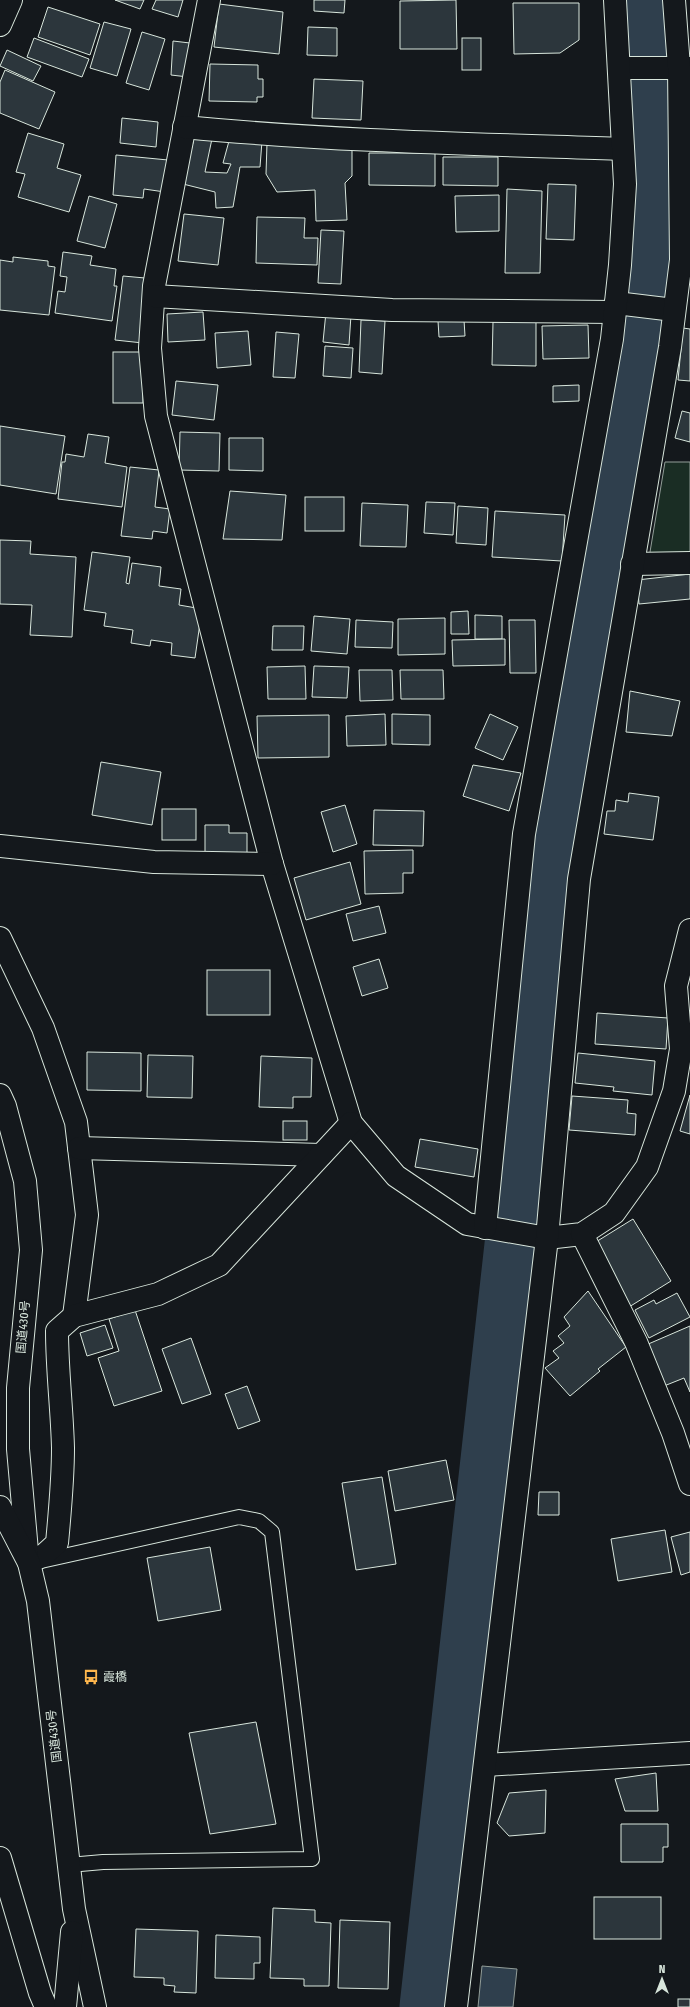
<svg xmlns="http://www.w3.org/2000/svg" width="690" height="2007" font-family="'Fira Sans Condensed','Noto Sans JP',sans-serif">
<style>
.green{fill:#1a2d24;stroke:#939e99}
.water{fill:#2f3f4d;stroke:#939e99}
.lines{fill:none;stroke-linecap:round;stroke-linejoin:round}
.river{stroke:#2f3f4d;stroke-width:57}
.building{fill:#2c363c;stroke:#d8e6dc}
.lane-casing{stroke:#d8e6dc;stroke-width:16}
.street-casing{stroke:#d8e6dc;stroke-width:24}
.highway-casing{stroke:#d8e6dc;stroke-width:24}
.lane{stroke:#14181c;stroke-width:14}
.street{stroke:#14181c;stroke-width:22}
.highway{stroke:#14181c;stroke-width:22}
.labels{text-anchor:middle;stroke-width:3;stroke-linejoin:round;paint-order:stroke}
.street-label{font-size:12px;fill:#d8e6dc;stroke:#14181c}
.poi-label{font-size:12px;fill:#d8e6dc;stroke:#14181c;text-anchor:start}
</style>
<rect width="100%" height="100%" fill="#14181c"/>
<!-- green -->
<path class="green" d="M665 462H690V557L649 558Z"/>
<!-- water -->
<path class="water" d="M482 1966 517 1969 513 2007H478Z"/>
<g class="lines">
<!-- river -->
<path class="river" d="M428 2007 519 1191 562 744 639 354 650 257 647 39 644 0"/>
</g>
<!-- building -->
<g class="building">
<path d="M115 0H144L140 9Z"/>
<path d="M156 0H183L178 17 152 9Z"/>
<path d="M314 0H345L344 13 314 11Z"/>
<path d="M456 0 457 49H400V1Z"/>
<path d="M513 3H579V40L560 53 514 54Z"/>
<path d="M219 4 283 12 279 54 214 47Z"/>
<path d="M48 7 100 24 90 55 38 37Z"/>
<path d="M104 22 131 29 117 76 90 68Z"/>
<path d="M308 27 337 28V56L307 55Z"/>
<path d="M142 32 165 39 149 90 126 83Z"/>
<path d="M34 38 89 59 82 77 27 57Z"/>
<rect x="462" y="38" width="19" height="32"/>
<path d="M173 41 190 43 188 77 171 75Z"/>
<path d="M7 50 41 66 33 81 0 66Z"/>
<path d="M210 64 258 65V79H263V97H257V102L209 101Z"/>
<path d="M5 70 55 92 39 129 0 113V82Z"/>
<path d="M314 79 363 81 361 120 312 118Z"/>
<path d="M122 118 158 122 156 147 120 143Z"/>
<path d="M28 133 64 144 57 168 81 175 69 212 18 197 25 174 16 172Z"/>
<path d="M195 134H213L205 172 227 173 231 164 223 163 229 141H262L260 167H240L233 207 216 208 215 192 183 184Z"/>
<path d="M267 143 352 145V176L345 183 347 220 316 221 315 190 277 192 266 174Z"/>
<path d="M369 153H435V186L369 185Z"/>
<path d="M116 155 168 160 165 192 144 189 143 198 113 195Z"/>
<path d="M443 157H498V186L443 185Z"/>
<path d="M548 184 576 185 574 240 546 239Z"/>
<path d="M507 189 542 191 540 273H505Z"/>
<path d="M499 195V231L456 232 455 196Z"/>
<path d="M89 196 117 204 105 248 77 241Z"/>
<path d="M184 214 224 218 218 265 178 261Z"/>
<path d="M257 217 305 218 304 238H318L317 265 256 263Z"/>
<path d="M321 230 344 231 341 284 318 283Z"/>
<path d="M63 252 92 256 90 265 116 269 114 286H117L112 321 55 313 58 291 65 292 67 277 60 276Z"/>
<path d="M13 257 48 261V266L55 267 49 315 0 310V260L13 262Z"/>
<path d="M123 276 145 278 143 343 115 340Z"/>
<path d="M203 312 205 340 168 342 167 314Z"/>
<path d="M326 312 351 315 349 345 323 342Z"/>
<path d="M361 320 385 321 382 374 359 372Z"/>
<path d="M464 320 465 336 439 337 438 321Z"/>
<path d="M493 322H536V366L492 365Z"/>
<path d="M588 325 589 358 543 359 542 326Z"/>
<path d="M683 328 690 329V381L678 380Z"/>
<path d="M248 331 251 365 217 368 215 333Z"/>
<path d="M276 332 299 334 295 378 273 377Z"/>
<path d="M325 346 353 348 351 378 323 376Z"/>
<rect x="113" y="352" width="30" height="51"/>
<path d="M176 381 218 385 214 420 172 415Z"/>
<path d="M579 385V401L553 402V386Z"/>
<path d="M682 411 690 413V442L675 438Z"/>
<path d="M0 426 65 436 56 494 0 485Z"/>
<path d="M180 432 220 433 219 471 179 470Z"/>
<path d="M88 434 109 437 105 463 127 467 122 507 58 499 62 462H65L66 454 84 457Z"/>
<path d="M229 438H263V471L229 470Z"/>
<path d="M130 467 159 470 155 507 170 509 167 533 153 531 152 539 121 536Z"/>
<path d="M230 491 286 495 282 540 223 539Z"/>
<rect x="305" y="497" width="39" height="34"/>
<path d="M426 502 455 503 453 535 424 533Z"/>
<path d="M362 503 408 505 406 547 360 546Z"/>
<path d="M458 506 488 508 486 545 456 543Z"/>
<path d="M495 511 565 515 562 561 492 557Z"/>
<path d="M0 540 31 541 30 554 76 557 72 637 30 635 32 605 0 604Z"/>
<path d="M92 552 130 557 126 583 129 584 132 563 161 567 159 586 181 589 179 605 202 609 195 658 171 655 172 643 151 640 150 646 131 643 133 630 104 626 106 613 84 610Z"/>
<path d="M690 574V599L639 604 637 580Z"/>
<path d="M468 611 469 634H451V612Z"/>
<path d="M475 615 502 616V639H475Z"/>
<path d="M314 616 350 619 347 654 311 651Z"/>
<path d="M445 618V654L398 655V619Z"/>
<path d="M356 620 393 622 392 648 355 647Z"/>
<path d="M509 620H535L536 673H510Z"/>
<path d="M273 626H304L303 650H272Z"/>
<path d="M505 639V665L453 666 452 640Z"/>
<path d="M305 666 306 699H268L267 667Z"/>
<path d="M314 666 349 667 347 698 312 697Z"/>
<path d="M359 670H392L393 700 360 701Z"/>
<path d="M400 670H443L444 699H401Z"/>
<path d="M630 691 680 701 672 736 626 732Z"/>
<path d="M385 714 386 745 347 746 346 716Z"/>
<path d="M392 714 430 715V745L392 744Z"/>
<path d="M490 714 518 727 503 760 475 748Z"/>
<path d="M329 715V757L258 758 257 716Z"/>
<path d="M101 762 161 772 152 825 92 815Z"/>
<path d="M473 765 521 773 509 811 463 796Z"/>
<path d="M629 793 659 797 653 840 604 834 607 811H615L616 800 628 802Z"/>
<path d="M345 805 357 844 333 852 321 812Z"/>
<rect x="162" y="809" width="34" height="31"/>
<path d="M374 810 424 811 423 846 373 845Z"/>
<path d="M205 825H229V833H247V854H205Z"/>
<path d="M413 850V873H403V893L365 894 364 851Z"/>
<path d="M350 862 361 904 306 920 294 878Z"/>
<path d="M379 906 386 933 353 941 346 914Z"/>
<path d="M379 959 388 988 362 996 353 967Z"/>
<rect x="207" y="970" width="63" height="45"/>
<path d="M597 1013 668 1018 666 1049 595 1044Z"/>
<path d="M87 1052 141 1053V1091L87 1090Z"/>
<path d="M578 1053 655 1061 652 1095 613 1091 614 1087 575 1083Z"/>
<path d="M148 1055 193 1056 192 1098 147 1097Z"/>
<path d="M261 1056 312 1058 311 1097H293V1108L259 1107Z"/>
<path d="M690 1095V1134L680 1131Z"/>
<path d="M572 1096 628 1100 627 1113 636 1114 635 1135 569 1130Z"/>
<rect x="283" y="1121" width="24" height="19"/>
<path d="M420 1139 478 1149 474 1177 415 1167Z"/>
<path d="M633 1219 671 1281 629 1307 591 1245Z"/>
<path d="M588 1291 626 1347 598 1369 600 1371 570 1396 545 1368 559 1358 553 1351 564 1343 558 1336 570 1326 564 1317Z"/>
<path d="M677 1293 690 1317 649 1338 635 1310 654 1300 656 1304Z"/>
<path d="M135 1310 162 1391 114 1406 98 1358 119 1351 109 1319Z"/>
<path d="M105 1325 113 1348 87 1356 80 1333Z"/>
<path d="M690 1326V1392L684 1378 664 1386 646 1345Z"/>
<path d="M191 1338 211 1394 182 1404 162 1349Z"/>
<path d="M247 1386 260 1421 238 1429 225 1394Z"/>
<path d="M446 1460 454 1500 395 1511 388 1471Z"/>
<path d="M382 1477 396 1564 356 1570 342 1483Z"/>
<path d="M539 1492H559V1515H538Z"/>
<path d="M665 1530 672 1572 618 1581 611 1539Z"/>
<path d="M690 1532V1572L681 1575 671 1537Z"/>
<path d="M210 1547 221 1610 158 1621 147 1558Z"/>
<path d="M256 1722 276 1824 210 1834 189 1733Z"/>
<path d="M656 1773 658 1811H625L615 1779Z"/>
<path d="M546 1790 545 1833 509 1836 497 1823 509 1793Z"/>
<path d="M621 1824H668V1847H663V1862H621Z"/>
<rect x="594" y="1897" width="67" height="42"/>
<path d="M273 1908 315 1910V1922L331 1923 329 1986H304V1979L270 1978Z"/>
<path d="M340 1920 390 1922 388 1989 338 1988Z"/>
<path d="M136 1929 198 1931 196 1993 174 1992 175 1986 164 1985V1978L134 1977Z"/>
<path d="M216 1935 260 1937V1963H254V1979L215 1978Z"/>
<rect x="678" y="1999" width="12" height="8"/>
</g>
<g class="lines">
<defs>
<path id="lane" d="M41 1561 239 1517 259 1521 272 1532 312 1859 103 1862 69 1865"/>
<g id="street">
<path d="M209 0 154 286 150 348 156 416 272 864 351 1123 396 1176 467 1224 547 1238 582 1234 614 1213 647 1167 674 1091 681 1049 676 986 690 930"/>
<path d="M0 25 11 0"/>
<path d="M619 68H690"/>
<path d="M184 127C330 141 476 144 623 149"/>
<path d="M154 296 392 310 614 312"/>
<path d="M616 303 674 310"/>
<path d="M632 564 690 563"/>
<path d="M0 846 154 862 272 864"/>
<path d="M0 938 43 1028 76 1122 87 1215 74 1316"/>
<path d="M79 1148 321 1155"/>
<path d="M485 1228 524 834 612 339 620 265 625 184 615 0"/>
<path d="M582 1234 636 1342 673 1433 690 1484"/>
<path d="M29 1563 45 1554 57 1543C60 1511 63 1480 63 1448 62 1409 57 1370 57 1331L74 1316 158 1294 219 1265 351 1123"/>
<path d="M485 1765 690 1753"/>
<path d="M456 2007 547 1238 579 879 670 347 681 260 679 67 674 0"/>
</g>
<g id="highway">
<path d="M0 1095 5 1106 25 1181 31 1250 18 1388V1449L27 1551"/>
<path d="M0 1507 29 1563 38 1601 74 1909 95 2007"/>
<path d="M0 1858 40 1993 46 2007"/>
<path d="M65 2007 72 1932"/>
</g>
</defs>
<!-- lane casing -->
<use href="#lane" class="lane-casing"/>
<!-- street casing -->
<use href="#street" class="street-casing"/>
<!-- highway casing -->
<use href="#highway" class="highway-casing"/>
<!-- lane -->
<use href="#lane" class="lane"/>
<!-- street -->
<use href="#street" class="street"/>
<!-- highway -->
<use href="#highway" class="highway"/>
</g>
<!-- icons -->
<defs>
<symbol id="bus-bare" viewBox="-9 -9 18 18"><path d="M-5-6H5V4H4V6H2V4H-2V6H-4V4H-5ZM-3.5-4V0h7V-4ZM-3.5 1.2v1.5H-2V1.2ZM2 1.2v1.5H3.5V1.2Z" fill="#ffb74d" stroke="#14181c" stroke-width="2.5" paint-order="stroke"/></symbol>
</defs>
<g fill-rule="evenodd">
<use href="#bus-bare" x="80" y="1666" width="22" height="22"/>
</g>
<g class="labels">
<!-- street labels -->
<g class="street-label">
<text transform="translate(23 1327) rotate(-85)" y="4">国道430号</text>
<text transform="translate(54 1736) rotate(-97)" y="4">国道430号</text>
</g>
<!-- poi labels -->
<g class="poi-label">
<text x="103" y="1681">霞橋</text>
</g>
</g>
<!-- north arrow -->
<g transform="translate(662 1979)" stroke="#14181c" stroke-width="3" paint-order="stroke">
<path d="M0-3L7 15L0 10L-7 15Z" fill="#d8e6dc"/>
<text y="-6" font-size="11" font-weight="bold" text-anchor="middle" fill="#d8e6dc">N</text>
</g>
</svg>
